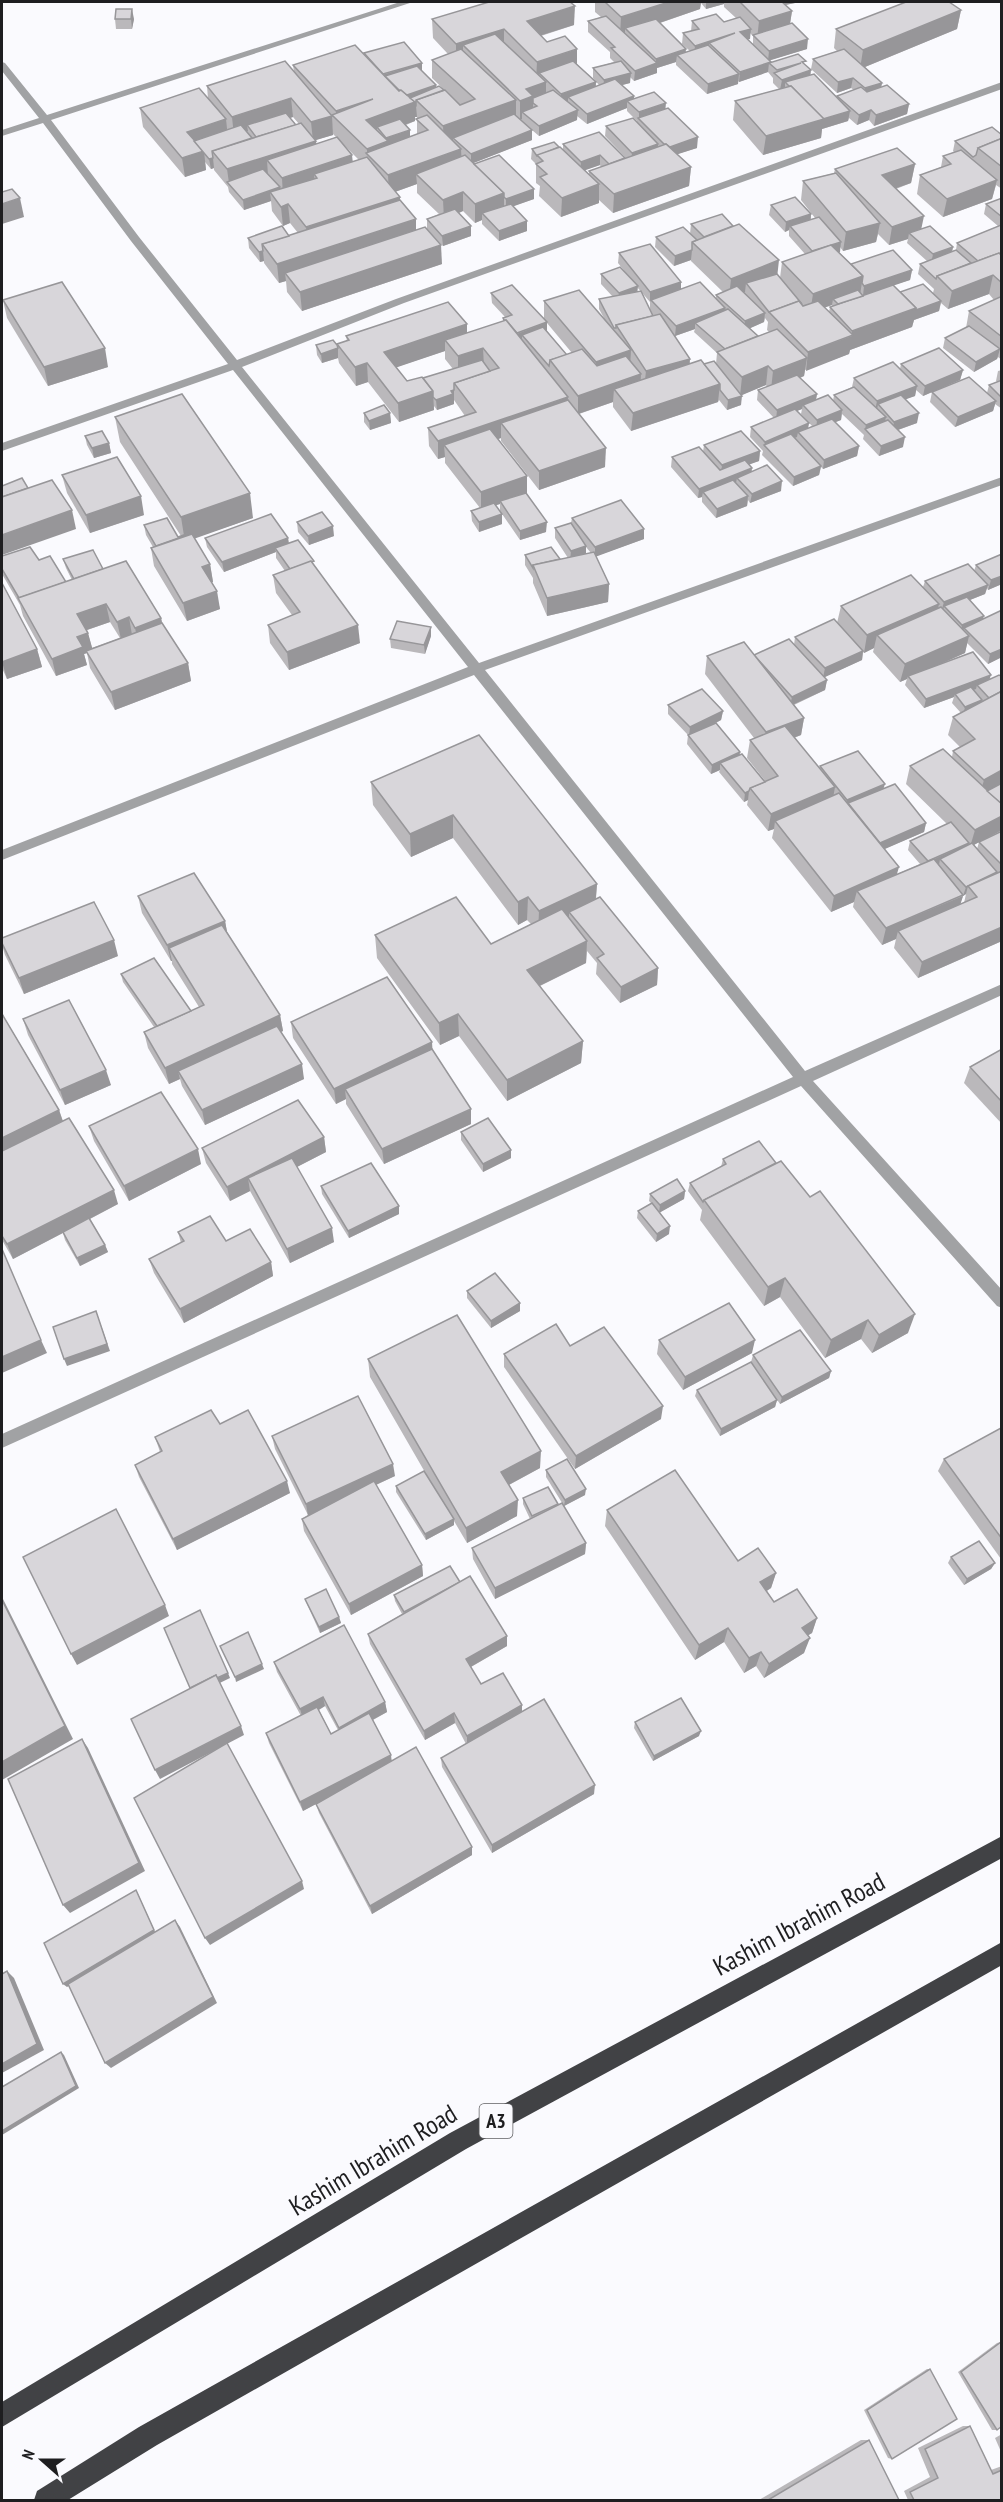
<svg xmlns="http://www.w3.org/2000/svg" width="1003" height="2502" font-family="'PT Sans Narrow',sans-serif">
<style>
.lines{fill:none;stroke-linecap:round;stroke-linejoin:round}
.street{fill:#a1a2a4;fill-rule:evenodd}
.highway{fill:#414245;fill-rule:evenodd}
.wall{fill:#bab8bb;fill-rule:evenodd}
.shaded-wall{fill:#979699}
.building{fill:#d8d6da;stroke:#979699;stroke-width:1.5}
.labels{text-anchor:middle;stroke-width:5;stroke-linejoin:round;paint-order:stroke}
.shield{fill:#fafafe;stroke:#606063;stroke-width:1.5}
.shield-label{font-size:20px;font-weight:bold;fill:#1e1e20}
.near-street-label{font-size:26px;fill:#1e1e20;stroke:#fafafe}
</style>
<rect width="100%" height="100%" fill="#fafafe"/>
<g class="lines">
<!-- street -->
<path class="street" d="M400 2H413L51 120 139 237 237 360 396 299 1002 82V89L404 303 242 367 479 663 1002 477V485L485 670 805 1071 1002 984V995L813 1081 1002 1290V1308L997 1306 801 1086 2 1448V1434L793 1077 474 675 2 860V850L468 667 233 370 2 451V443L228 364 131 241 43 123 2 136V130L39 118 2 71V62L5 63 47 115Z"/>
<!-- highway -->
<g class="highway">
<path d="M1002 1836V1858L466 2149 2 2427V2402L450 2133Z"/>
<path d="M1002 1942V1965L157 2445 68 2500H34L37 2491 139 2427Z"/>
</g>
</g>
<!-- wall -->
<g class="wall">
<path d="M595 2H800L785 5 792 11 790 24 807 49 770 60 771 62 805 65 810 75 837 97V96L854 90 851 88 837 93 811 69 813 59 837 51 834 48 836 29 961 10 957 29 865 67 882 83 881 87 909 104 907 114 874 126 869 120 857 125 849 118 848 121 822 129 821 138 763 155 733 120 735 101 779 89 773 83V78L768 72 739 82 738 81V84L707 94 676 65V62L657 68V73L634 81 630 77V83L622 85 634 96V99L665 109 697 148 677 154 691 167 689 186 613 213 599 200V203L561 217 539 196 540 186 536 183V164L531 159 532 149 559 147 563 150V144L626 158 605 136 606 126 637 121 627 111V108L587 124 577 116V120L539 136 532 130V140L473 163 534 199 513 206 527 231 499 241 482 224V220L475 223 463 211 459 213 471 226V236L443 246 427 229V219L439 214 417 193V184L395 192 400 197V200L416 230 442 264 302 311 287 292 286 281 279 283 264 263V261L260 262 249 248 248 238 289 236 298 233 290 223 283 226 272 211 271 201 244 210 229 192 228 187 214 170V168L211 169 205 162 206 170 185 177 143 127 140 108 208 99 207 86 294 72 293 65 364 54 422 63V71L436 88 460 105 432 78V60L448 54 433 38 432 19 574 25 541 36 547 42 577 64 596 82V87L599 85 593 78V68L614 62 610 58V52L588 32V21L601 17 595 12ZM701 3 706 9 724 4V7L736 18 724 22 692 21 691 31 683 33 682 44 690 51 686 52 660 23 700 9ZM750 33 753 36V44L747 39H750ZM293 117 299 124 296 125 290 118ZM415 117H417V134L410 137V130L406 125 415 121ZM332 125 333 134 336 137 316 144 315 140 333 135ZM344 145 359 160 353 162ZM600 165 601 167 589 171V175L585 170Z"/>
<path d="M115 19H134L132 29H116Z"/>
<path d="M1002 135V189L996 185 992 199 943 217 917 194 920 175 941 167 943 156 954 152 953 151 955 141Z"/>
<path d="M915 164 911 183 896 189 921 229 953 247 952 251 956 250 957 243 998 226 984 214 986 204 1002 198V360L998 357 997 359 974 372 943 348 945 338 966 328 969 311 994 300 989 294 948 309 941 303 939 311 914 320 912 327 850 350 849 354 805 370 804 376 800 378 817 394 816 400 833 401 834 395 852 387 854 378 900 369 901 364 963 370 960 380 923 396 916 390 915 396 905 399 917 423 898 430 903 447 879 456 863 439 864 435 842 414 841 420 835 422 859 446 857 456 823 469 821 467 819 475 793 486 762 455 763 451 750 437 751 427 774 418 757 400 758 390 767 387 766 385 741 395V405L727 410 719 400 718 402 631 431 613 407V402L579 414 605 467 539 490 501 441V438L498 439 546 532 520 540 500 511V504L495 505 502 524 479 532 472 521 471 511 480 508 445 463V457L438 459 429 446 428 428 465 416 454 400V404L437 410 434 406V410L399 422 368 382 356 386 339 363 338 358 322 363 317 355 316 345H337L347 341 346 336 467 324V333L503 321V318L505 317 492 303 491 293 544 319V301L604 318 599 309V299L613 297 601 284V274L630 278 618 263 619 253 681 282V289L716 299V295L723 292 691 261V260L674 266 655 247 656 237 690 234 691 224 777 274 780 278 782 262 805 254 789 236V230L785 232 769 215 771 205 811 214V219L815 218 801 200 803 181 834 173 835 169ZM878 234 889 245 908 239 907 243 927 261 920 264 918 274 934 289 933 293 900 292 893 285 910 280 912 270 851 264 839 252 840 247 843 251 876 242ZM637 287 650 302V310L637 292ZM832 305V307H830L829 312 824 307ZM765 318 768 322 767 330 769 332 758 336 750 328 764 322ZM547 323 572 353 567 355 547 331ZM695 329 694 332 717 353 716 364H690L675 336ZM445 351V359L453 369 423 378 407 381 396 367ZM802 409 801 414 812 426 808 428 809 423 796 411Z"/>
<path d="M3 300 108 367 48 386 7 318Z"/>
<path d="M1002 370V409L995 404 993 411 955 427 930 402 932 392 987 393 989 385 997 382 996 381 998 371Z"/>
<path d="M364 413H390L391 423 370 430 364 422Z"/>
<path d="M115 417 253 518 194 538 210 564 213 582H212L220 609 187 621 154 566 151 548 153 547 146 535 144 525 178 537 181 536 120 442Z"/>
<path d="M85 436 109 443 111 453 94 458 87 445Z"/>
<path d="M704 445 760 451 759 461 749 464 752 472 781 491 750 503 748 500 747 506 716 518 702 502V497L698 498 671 467 672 457 703 452Z"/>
<path d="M62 475 144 515 90 533 67 493Z"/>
<path d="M572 518 644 539 596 556 609 584 608 602 547 616 533 583V578L525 565V555L560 559 568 558 555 538V528L571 523ZM586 547 591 553 586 554Z"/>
<path d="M297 522 334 536 309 545 298 532Z"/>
<path d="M205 538H288L289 543 314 565 360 643 289 670 270 643 268 625 292 615 276 593 273 575 285 571 276 558V552L224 572 207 547Z"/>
<path d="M1002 554V584L988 590 987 588 985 594 970 600 983 619 1002 657 988 664 967 643 965 653 943 663 990 679 1001 677 1002 676V830L984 840 1002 831V941L918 978 894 948 896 939 882 945 853 907 854 902 831 912 772 838 774 829 768 831 747 805 748 800 744 802 719 772 720 770 711 774 687 744 688 735 668 714V705L723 711 721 720 716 723 740 755 766 782 747 758 750 740 754 738 705 674 707 656 754 655 794 645 795 637 837 623 841 606 923 587 925 581 974 571 976 565ZM874 648 873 652 900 682 907 679 905 685 924 708 954 697 952 703 961 713 953 717 948 735 960 747 953 751 952 757 910 766 906 784 947 824 910 841 908 850 920 864 897 874 884 849 924 832 926 823 884 788 820 766V768L794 738 801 735 804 718 794 705 825 690 827 680 824 677 862 660 863 652 864 653ZM979 842 977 849 974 845ZM966 894 964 903 960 904 963 896Z"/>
<path d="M2 556 39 560 66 582 72 580 66 568 63 559 103 569 161 618 162 623 188 663 191 681 115 710 90 668 87 653 84 654 87 665 56 676 23 616 20 605 2 574ZM110 622 120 638 92 648 87 630Z"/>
<path d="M2 583 37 649 42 667 7 679 2 668Z"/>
<path d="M431 636 425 654 391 648 390 639Z"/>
<path d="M479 735 597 884 596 899 658 968 657 985 620 1003 596 974 597 963 587 951 586 963 540 986 583 1041 581 1063 507 1101 459 1036 440 1045 377 958 375 935 491 944 531 924 527 920 518 925 453 838 411 857 373 805 371 782Z"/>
<path d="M138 896 225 921 227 932 280 1015 283 1031 281 1032 304 1079 205 1125 182 1086 180 1079 169 1084 148 1048 144 1032 154 1027 123 982 121 974 191 1011 199 1007 172 964V961H171L142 913Z"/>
<path d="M2 938 118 956 24 994 5 955 2 945Z"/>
<path d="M2 1011 4 1017 59 1110 63 1121 118 1204 90 1219 105 1245 108 1252 80 1266 65 1240 63 1233 13 1259 2 1240Z"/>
<path d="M23 1019 111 1085 65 1105 28 1035Z"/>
<path d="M291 1022 433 1051 471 1124 384 1164 346 1104V1099L336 1104 293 1038Z"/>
<path d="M1002 1049V1124L964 1083 970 1067Z"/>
<path d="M89 1126 201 1164 129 1201 94 1141Z"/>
<path d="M461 1132 511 1150V1158L483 1172 461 1140Z"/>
<path d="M324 1137 326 1152 297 1167 334 1242 290 1263 250 1191 230 1201 206 1163 202 1148Z"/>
<path d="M723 1159 776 1163 908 1333 872 1353 861 1339 825 1358 780 1297 764 1306 700 1220 702 1210 688 1191 690 1183 721 1167Z"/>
<path d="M321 1186 399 1206V1214L349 1238 322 1194Z"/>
<path d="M685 1191 684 1199 660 1212 669 1234 656 1242 637 1218 638 1211 651 1203 649 1201 650 1194Z"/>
<path d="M178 1232 271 1262 273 1276 184 1323 154 1273 149 1259 181 1243Z"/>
<path d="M467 1291 520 1303V1311L491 1328 467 1298Z"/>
<path d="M659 1340 752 1353 683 1390 657 1354Z"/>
<path d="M570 1346 661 1419 575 1469 504 1367V1354Z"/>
<path d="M753 1355 831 1371 829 1378 780 1404 752 1363 777 1400 775 1407 720 1436 695 1396 697 1390 751 1362Z"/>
<path d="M368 1359 540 1468 509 1485 517 1516 467 1543 454 1521V1525L426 1540 396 1492V1486L437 1493 370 1377Z"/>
<path d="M220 1424 290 1493 177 1550 139 1477 135 1465 160 1452 155 1437Z"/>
<path d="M1002 1428V1559H1001L938 1471 944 1459Z"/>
<path d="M272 1436 395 1476 376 1485 422 1565 423 1576 351 1615 304 1531 302 1519 308 1515 275 1449Z"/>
<path d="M546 1470 585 1495 564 1506 546 1477Z"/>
<path d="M523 1498 558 1505 586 1543 585 1554 495 1599 473 1559 472 1548 530 1519 523 1504Z"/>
<path d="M607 1510 738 1561 776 1573 771 1588 767 1591 774 1602 817 1618 812 1633 808 1635 804 1653 764 1678 756 1666 744 1673 724 1642 695 1660 605 1526Z"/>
<path d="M951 1557 995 1563 991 1569 964 1585 948 1563Z"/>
<path d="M460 1582 507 1636V1646L471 1667 481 1684 522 1712 594 1794 492 1853 442 1767 441 1758 466 1744 455 1723 425 1740 370 1644 368 1634 402 1614 395 1601 394 1595Z"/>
<path d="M305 1599 339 1617 341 1623 320 1633 307 1604Z"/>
<path d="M274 1662 385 1702 387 1712 373 1720 392 1761 472 1855 372 1914 319 1813 316 1804 319 1802 303 1811 269 1743 266 1733 301 1716 277 1672ZM325 1706 338 1730 331 1734 319 1710Z"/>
<path d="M635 1722 699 1736 653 1761 634 1728Z"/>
<path d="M1001 2342 997 2430H992L958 2372 997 2343Z"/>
<path d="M927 2369H930L892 2459 888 2458 864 2410Z"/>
<path d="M963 2426H970L991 2470 1002 2466V2500H908L904 2491 930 2477 918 2448Z"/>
<path d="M1002 2434V2454L995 2438Z"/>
<path d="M861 2440H869L899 2500H759Z"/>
</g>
<!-- shaded-wall -->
<g class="shaded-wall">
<path d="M669 2H701L700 9 630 33 625 28V34L620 36 621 17Z"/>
<path d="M706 2H724V4L706 9Z"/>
<path d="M781 2H800L780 6Z"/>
<path d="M575 6 574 25 526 40 527 21Z"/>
<path d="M132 9 134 19 132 29 131 19Z"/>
<path d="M961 10 957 29 860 69 863 50Z"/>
<path d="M792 11 789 30 757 40 759 21Z"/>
<path d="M504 29V47L463 45V60L456 63V44Z"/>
<path d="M751 29 750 39 739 42 740 32Z"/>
<path d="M735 33 709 43V51L694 56 695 46Z"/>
<path d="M808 39 807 49 768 61 769 51Z"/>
<path d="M577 49V68L539 73V80L536 81 537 62Z"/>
<path d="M686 49 685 59 677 55 676 62 657 68V73L634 81 635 71 656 63V59Z"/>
<path d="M771 62 769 63 768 72 739 82 740 72Z"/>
<path d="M422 63V73L391 82 382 75Z"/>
<path d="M811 70 810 80 785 82V88L780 90 782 80Z"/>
<path d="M631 73 630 83 603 90 604 80Z"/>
<path d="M739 74 738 84 707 94 708 84Z"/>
<path d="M853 78 851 88 837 93 838 82Z"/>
<path d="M546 82V101L533 103V115L522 112V119L520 120V101L526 89Z"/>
<path d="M596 82 595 92 568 97V102L561 104V94Z"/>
<path d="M882 83 880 93 863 98 865 88Z"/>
<path d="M436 85V95L416 100 404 96Z"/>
<path d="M634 96V106L627 101V108L587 124V114Z"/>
<path d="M291 98 293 117 251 130 247 125 248 131 234 136 232 117Z"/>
<path d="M373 99 415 102 416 106 417 117H415V121L382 133 377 127V135L336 119V111Z"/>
<path d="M516 100V119L453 138V142L444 145 443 126Z"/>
<path d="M666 103 665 113 639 119V112Z"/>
<path d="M909 104 907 114 874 126 876 115Z"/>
<path d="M578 110 577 120 539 136V126Z"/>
<path d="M871 110 869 120 857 125 859 115Z"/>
<path d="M850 111 848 121 822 129 821 138 763 155 766 136Z"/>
<path d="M332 116 333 135 313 141 311 122Z"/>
<path d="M226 119 228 138 200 147 187 132Z"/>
<path d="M410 130V140L367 153V149L386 142V138Z"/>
<path d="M532 130V140L471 164V154Z"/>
<path d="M698 137 697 148 666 158 667 148Z"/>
<path d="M316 141 318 160H267L268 176 229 183 227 169Z"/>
<path d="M658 144V154L631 163 632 153Z"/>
<path d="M461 149 462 168 416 174 417 184 389 194 388 175Z"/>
<path d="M204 151 206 170 185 177 182 158Z"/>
<path d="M352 155 354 173 317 178 314 174 315 186 283 197 282 178Z"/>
<path d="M600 155V165L580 172 581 162Z"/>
<path d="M213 158 214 168 211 169 209 159Z"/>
<path d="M915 164 911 183 879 194 882 175Z"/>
<path d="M691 167 689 186 613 213 614 194Z"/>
<path d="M997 180 992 199 943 217 947 199Z"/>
<path d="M599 184V203L561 217 562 198Z"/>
<path d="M280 187 281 197 270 192 271 201 244 210 243 200Z"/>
<path d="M534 189V199L506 209V199Z"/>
<path d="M463 192V211L444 219 443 200Z"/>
<path d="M504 193V212L482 213V220L475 223V204Z"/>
<path d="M400 197V216L308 246 306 227Z"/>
<path d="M20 198 24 217 2 224V204Z"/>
<path d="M288 204 290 223 283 226 281 207Z"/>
<path d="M811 214 810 224 790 226 789 230 785 232 786 222Z"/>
<path d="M924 216 920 235 909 233 908 239 889 245 892 227Z"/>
<path d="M416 219V238L285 273 286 281 279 283 277 264Z"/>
<path d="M527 221V231L499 241V231Z"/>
<path d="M880 223 876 242 843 251 846 232Z"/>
<path d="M471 226V236L443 246 442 236Z"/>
<path d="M841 242 840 252 811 261 812 251Z"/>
<path d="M441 245 442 264 302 311 300 292Z"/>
<path d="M953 247 951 257 931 264 933 254Z"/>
<path d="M692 250 691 260 674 266 675 256Z"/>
<path d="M263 251 264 261 260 262 259 252Z"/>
<path d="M779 260 777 278 746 283 745 292 729 298 731 279Z"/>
<path d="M912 270 910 280 863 296 864 286Z"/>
<path d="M993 275 989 294 948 309 952 291Z"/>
<path d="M863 276 860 295 833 299 832 305 810 313 813 294Z"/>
<path d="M681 282V292L651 300 650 302V292Z"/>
<path d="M638 286 637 296 618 303 619 293Z"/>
<path d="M941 301 939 311 914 320 912 327 850 350 849 354 806 371 808 352 852 336V331L916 308Z"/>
<path d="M725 308 724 318 695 323V329L675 336 676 326Z"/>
<path d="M765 313 764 322 744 331 745 321Z"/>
<path d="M547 322V332L522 335V342L517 334Z"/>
<path d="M467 324V343L445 340V351L386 371 384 352Z"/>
<path d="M105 348 108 367 48 386 44 367Z"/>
<path d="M338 348V358L322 363 321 354Z"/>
<path d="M483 348 484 367 458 375V356Z"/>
<path d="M1000 349 997 359 974 372 976 362Z"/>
<path d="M631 350 630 369 595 381 596 362Z"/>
<path d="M807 358 804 376 771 390 773 371Z"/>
<path d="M690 359 689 378 644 389 646 371Z"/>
<path d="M367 363 368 382 356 386 355 367Z"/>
<path d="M768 366 766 385 740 396 742 377Z"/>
<path d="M963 370 960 380 923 396 925 386Z"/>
<path d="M641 374 640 392 614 389 613 402 578 414V396Z"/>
<path d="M720 384 718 402 631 431 633 413Z"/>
<path d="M917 386 915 396 882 408 878 404 877 410 875 411 877 401Z"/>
<path d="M454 390V404L437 410 436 400Z"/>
<path d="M433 391 434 410 399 422 398 403Z"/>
<path d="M817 394 815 404 803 405 802 409 776 420 777 410Z"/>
<path d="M742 396 741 405 727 410 728 400Z"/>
<path d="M568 397 567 415 501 423V438L452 455 444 445 445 457 438 459V441Z"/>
<path d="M996 401 993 411 955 427 958 417Z"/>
<path d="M842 410 841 420 816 430 817 420Z"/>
<path d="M390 413 391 423 370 430 369 421Z"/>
<path d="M919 413 917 423 892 432 894 422Z"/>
<path d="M886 417 884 426 865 429 866 425Z"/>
<path d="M809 423 807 433 798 432 797 437 768 449 764 446 765 442Z"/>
<path d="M905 437 903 447 879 456 881 446Z"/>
<path d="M109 443 111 453 94 458 92 448Z"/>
<path d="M859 446 857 456 823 469 824 460Z"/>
<path d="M606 448 605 467 539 490V471Z"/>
<path d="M760 451 759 461 721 475 722 465Z"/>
<path d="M821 466 819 475 793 486 794 477Z"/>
<path d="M752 468 751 478H737L736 483 703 492 702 497 698 498 699 489Z"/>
<path d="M527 476V494L500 501V504L481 510V492Z"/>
<path d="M782 481 781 491 750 503 752 494Z"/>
<path d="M250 493 253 518 185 542 181 517Z"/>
<path d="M141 496 144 515 90 533 86 515Z"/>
<path d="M748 496 747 506 716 518 717 509Z"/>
<path d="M72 510 76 529 2 555V535Z"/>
<path d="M502 514V524L479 532V522Z"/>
<path d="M547 522 546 532 520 540V531Z"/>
<path d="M333 526 334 536 309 545 308 536Z"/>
<path d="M644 529V539L595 557V547Z"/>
<path d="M288 538 289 547 275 548 276 552 224 572 222 562Z"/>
<path d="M586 546V556L570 561 571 551Z"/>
<path d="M210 564 213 582 205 585 202 567Z"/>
<path d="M1002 576V584L988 590 991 580Z"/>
<path d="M609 584 608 602 547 616V598Z"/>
<path d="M988 585 985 594 947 609 944 606 943 611 941 612 944 602Z"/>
<path d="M217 591 220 609 187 621 183 603Z"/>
<path d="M106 604 110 622 81 632 77 614Z"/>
<path d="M939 604 935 622 877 635 874 648 864 653 867 635Z"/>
<path d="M984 616 981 625 964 628 962 634 960 635 962 625Z"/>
<path d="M129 617 132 635 121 639 117 622Z"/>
<path d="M161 618 165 636 139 646 135 628Z"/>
<path d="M358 625 360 643 289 670 287 652Z"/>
<path d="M431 627V636L425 654 424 645Z"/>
<path d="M88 633 93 651H86L87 653 84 654 87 665 56 676 52 659 77 637Z"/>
<path d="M969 636 965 653 909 678 908 676 907 679 900 682 905 664Z"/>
<path d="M37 649 42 667 7 679 2 662Z"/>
<path d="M1002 649V657L988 664 990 654Z"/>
<path d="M863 651 862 660 823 678 825 668Z"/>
<path d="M188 663 191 681 115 710 111 692Z"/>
<path d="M991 675 988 684 977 685 976 689 957 696 955 694 954 697 924 708 926 699Z"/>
<path d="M827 680 825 690 790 706 792 697Z"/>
<path d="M982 700 979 709 963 716 965 707Z"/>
<path d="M723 711 721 720 689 736 690 727Z"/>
<path d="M804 718 801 735 763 749 766 732Z"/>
<path d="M740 752 739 761 720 763V770L711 774 712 765Z"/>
<path d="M1002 770V785L979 797 984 780Z"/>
<path d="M885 784 882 793 845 809 847 800Z"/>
<path d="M835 787 832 804 775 821 774 829 768 831 771 814Z"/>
<path d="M749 791 748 800 744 802 745 793Z"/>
<path d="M453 815V838L411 857 410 834Z"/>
<path d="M1002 816V830L970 847 975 830Z"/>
<path d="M926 823 924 832 878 852 880 843Z"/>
<path d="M969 843 966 852 940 859 939 865 928 862Z"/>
<path d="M899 867 894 884 857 891 854 902 831 912 834 896Z"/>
<path d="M597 884 595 907 569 912V920L538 934 539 911Z"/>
<path d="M968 886 966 894 963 896 958 912 898 931 896 939 882 945 886 928 963 896 966 887Z"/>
<path d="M528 897 527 920 518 925V902Z"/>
<path d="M225 921 228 937 169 948 172 961H171L167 945Z"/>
<path d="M1002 927V941L918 978 922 962Z"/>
<path d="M114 940 118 956 24 994 19 978Z"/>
<path d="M587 941 586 963 527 992V970Z"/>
<path d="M658 968 657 985 620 1003 621 987Z"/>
<path d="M458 1014 459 1036 440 1045 439 1023Z"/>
<path d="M280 1015 283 1031 182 1078 178 1071 180 1079 169 1084 165 1068Z"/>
<path d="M583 1041 581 1063 507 1101V1080Z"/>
<path d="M432 1042 433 1058 345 1089 346 1099 336 1104 334 1089Z"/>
<path d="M302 1064 304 1079 205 1125 202 1110Z"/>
<path d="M106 1070 111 1085 65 1105 60 1090Z"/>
<path d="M471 1109V1124L384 1164 382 1149Z"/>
<path d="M59 1110 66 1131 2 1162V1138Z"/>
<path d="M324 1137 326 1152 254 1189 248 1178 250 1191 230 1201 227 1187Z"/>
<path d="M198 1149 201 1164 129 1201 124 1186Z"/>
<path d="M511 1150V1158L483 1172V1164Z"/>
<path d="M114 1190 118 1204 13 1259 7 1244Z"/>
<path d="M685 1191 684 1199 659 1213 660 1205Z"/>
<path d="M399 1206V1214L349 1238 348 1231Z"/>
<path d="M670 1226 669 1234 656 1242 657 1234Z"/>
<path d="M332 1228 334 1242 290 1263 287 1249Z"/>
<path d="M105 1245 108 1252 80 1266 77 1258Z"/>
<path d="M271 1262 273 1276 184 1323 180 1309Z"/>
<path d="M785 1278 780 1297 764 1306 768 1287Z"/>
<path d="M520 1303V1311L491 1328V1321Z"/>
<path d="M96 1311 110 1351 67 1366 64 1359Z"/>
<path d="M915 1314 908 1333 872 1353 879 1335Z"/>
<path d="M868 1320 861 1339 825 1358 831 1340Z"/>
<path d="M41 1340 47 1353 2 1373V1357Z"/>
<path d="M755 1340 752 1353 683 1390 685 1377Z"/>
<path d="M831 1371 829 1378 780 1404 782 1397Z"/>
<path d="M777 1400 775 1407 720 1436 721 1429Z"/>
<path d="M663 1406 661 1419 575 1469 576 1456Z"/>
<path d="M541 1451 540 1468 501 1489V1472Z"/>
<path d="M393 1464 395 1476 308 1516 306 1504Z"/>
<path d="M287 1481 290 1493 177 1550 173 1539Z"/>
<path d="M586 1489 585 1495 564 1506 565 1500Z"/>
<path d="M518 1500 517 1516 467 1543 466 1528Z"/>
<path d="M454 1519V1525L426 1540 425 1534Z"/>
<path d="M586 1543 585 1554 495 1599V1588Z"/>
<path d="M995 1563 991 1569 964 1585 967 1579Z"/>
<path d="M422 1565 423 1576 351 1615 349 1604Z"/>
<path d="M776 1573 771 1588 756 1597 760 1582Z"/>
<path d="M2 1597 73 1739 2 1780Z"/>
<path d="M165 1605 169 1616 77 1665 71 1654Z"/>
<path d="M339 1617 341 1623 320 1633 319 1627Z"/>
<path d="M817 1618 812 1633 797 1642 802 1628Z"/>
<path d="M728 1628 724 1642 695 1660 699 1645Z"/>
<path d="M507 1636V1646L467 1669 466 1659Z"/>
<path d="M810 1638 804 1653 764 1678 769 1664Z"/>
<path d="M761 1652 756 1666 744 1673 749 1658Z"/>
<path d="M262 1664 264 1669 236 1682 235 1677Z"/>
<path d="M228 1673 230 1678 193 1696 191 1691Z"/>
<path d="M323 1697 325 1706 303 1719 300 1709Z"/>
<path d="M385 1702 387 1712 341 1737 339 1728Z"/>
<path d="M522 1705V1715L467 1746V1736Z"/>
<path d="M454 1713 455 1723 425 1740 424 1731Z"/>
<path d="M241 1726 244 1735 160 1779 155 1770Z"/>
<path d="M701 1731 699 1736 653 1761 654 1756Z"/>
<path d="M82 1739 88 1748 145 1871 70 1913 63 1905Z"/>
<path d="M391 1755 392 1764 303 1811 300 1802Z"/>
<path d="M595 1785 594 1794 492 1853V1845Z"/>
<path d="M472 1847V1855L372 1914 370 1906Z"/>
<path d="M302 1881 304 1889 210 1945 205 1938Z"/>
<path d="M136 1890 138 1894 156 1934 67 1987 63 1984Z"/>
<path d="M175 1920 180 1927 217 2003 111 2068 105 2063Z"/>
<path d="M7 1971 14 1978 44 2050 2 2073Z"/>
<path d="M61 2052 64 2055 79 2088 2 2135V2131Z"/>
</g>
<!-- building -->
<g class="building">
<path d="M489 2H570L575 6 527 21 547 42 565 36 577 49 537 62 504 29 456 44 432 19Z"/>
<path d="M605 2H669L621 17Z"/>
<path d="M740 2H782L792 11 759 21Z"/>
<path d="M906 2H949L961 10 863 50 836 29Z"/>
<path d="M116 9H132L131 19H115Z"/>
<path d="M716 14 724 22 740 17 751 29 740 32 771 62 740 72 709 43 735 33 695 46 683 33 699 29 692 21Z"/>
<path d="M606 16 657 63 635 71 611 48 615 47 588 21Z"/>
<path d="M656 19 686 49 656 59 625 28Z"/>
<path d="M792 23 808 39 769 51 753 35Z"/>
<path d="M495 34 546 82 526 89 533 96 520 101 463 45Z"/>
<path d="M404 42 422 63 383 74 364 53Z"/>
<path d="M355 45 399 91 401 90 415 102 366 120 388 141 367 149 332 115 373 99 336 111 293 65Z"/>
<path d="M708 45 739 74 708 84 677 55Z"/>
<path d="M461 49 516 100 443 126 416 100 445 90 460 105 475 99 432 60Z"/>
<path d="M844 49 882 83 865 88 853 78 838 82 813 59Z"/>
<path d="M798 54 806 61 802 62 811 70 782 80 774 73 801 63 777 70 769 63Z"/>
<path d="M285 61 332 116 311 122 291 98 232 117 207 86Z"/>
<path d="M573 61 596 82 561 94 539 73Z"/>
<path d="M621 61 631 73 604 80 593 68Z"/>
<path d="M417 66 436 85 407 95 401 90H399L385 76Z"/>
<path d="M814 74 850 111 823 119 791 86H789L785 82Z"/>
<path d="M615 79 634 96 587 114 568 97Z"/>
<path d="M887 85 909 104 876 115 871 110 859 115 837 96 861 87 867 92Z"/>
<path d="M439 86 444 90 416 100V106L415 107V102L410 98Z"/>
<path d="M791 86 824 119 766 136 735 101Z"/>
<path d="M199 88 226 119 187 132 204 151 182 158 140 108Z"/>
<path d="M553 90 578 110 539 126 522 112 537 106 533 103V98Z"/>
<path d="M654 92 666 103 639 112 627 101Z"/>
<path d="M668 108 698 137 670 147 666 144H664L638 118Z"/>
<path d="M286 113 296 125 256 137 247 125Z"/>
<path d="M514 114 532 130 471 154 453 138Z"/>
<path d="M427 115 461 149 388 175 366 153 428 130 416 119Z"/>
<path d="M633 118 658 144 632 153 606 126Z"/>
<path d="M400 119 410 130 386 138 377 127Z"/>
<path d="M301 123 316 141 227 169 212 151Z"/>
<path d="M241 125 252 138 212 151 213 158 209 159 194 141Z"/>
<path d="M992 127 1002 135V140L1000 139 978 148 976 155 973 157 955 141Z"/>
<path d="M599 132 625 158 609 164 600 155 581 162 563 144Z"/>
<path d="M337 137 352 155 282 178 267 160Z"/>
<path d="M1000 139 1002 140V167L978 148Z"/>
<path d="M554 142 559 147 537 156 532 149Z"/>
<path d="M666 144 691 167 614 194 589 171Z"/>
<path d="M560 147 599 184 562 198 540 177 547 174 536 164 543 161 537 155Z"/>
<path d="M897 148 915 164 882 175 924 216 892 227 835 169Z"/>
<path d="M961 150 997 180 947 199 920 175 951 164 943 156Z"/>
<path d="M465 155 504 193 475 204 463 192 443 200 416 174Z"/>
<path d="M499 155 534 189 506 199 504 197V193L474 164Z"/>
<path d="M367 157 400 197 306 227 288 204 281 207 270 192 317 178 314 174Z"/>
<path d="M263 169 280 187 243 200 227 182Z"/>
<path d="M836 173 880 223 846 232 803 181Z"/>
<path d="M12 189 20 198 2 204V192Z"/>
<path d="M795 197 811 214 786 222 771 205Z"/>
<path d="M1002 198V217L986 204Z"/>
<path d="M400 200 416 219 277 264 262 244Z"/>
<path d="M511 204 527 221 499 231 482 213Z"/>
<path d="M455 209 471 226 442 236 427 219Z"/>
<path d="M722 214 733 226 704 237 691 224Z"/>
<path d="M819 217 841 242 812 251 790 226Z"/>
<path d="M739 224 779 260 731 279 692 242Z"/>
<path d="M1001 225 1002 256 999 253 978 261 957 243Z"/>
<path d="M282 226 289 236 262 244 263 251 259 252 248 238Z"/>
<path d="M930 226 953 247 933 254 909 233Z"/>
<path d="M425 227 441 245 300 292 285 273Z"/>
<path d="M683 227 697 240 692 242V250L675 256 656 237Z"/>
<path d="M650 244 681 282 650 292 619 253Z"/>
<path d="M831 245 863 276 813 294 782 262Z"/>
<path d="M893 250 912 270 864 286 862 283 863 276 851 264Z"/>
<path d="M956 250 971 263 937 276 936 279 920 264Z"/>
<path d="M999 253 1002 256V283L993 275 952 291 937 276Z"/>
<path d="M620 267 638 286 619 293 601 274Z"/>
<path d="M777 274 802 304 799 301 769 312 746 283Z"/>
<path d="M62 282 105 348 44 367 3 300Z"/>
<path d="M700 282 725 308 676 326 651 300Z"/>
<path d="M923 284 941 301 916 310V308L900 292Z"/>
<path d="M512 285 547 322 517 333 506 320H504L503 318 512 315 491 293Z"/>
<path d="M893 285 916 308 852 331 830 307Z"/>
<path d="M737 286 765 313 745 321 716 295Z"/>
<path d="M579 290 631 350 596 362 544 301Z"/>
<path d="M858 290 863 296 838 304 833 299Z"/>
<path d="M641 291 653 316 616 325V328H614L599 299Z"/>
<path d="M1000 297 1002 298V337L969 311Z"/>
<path d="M799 301 803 306 818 301 853 335 808 352 769 312Z"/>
<path d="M448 302 467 324 384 352 407 381 422 377 433 391 398 403 367 363 355 367 337 344 349 340 346 336Z"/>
<path d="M728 309 758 336 725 349 695 323Z"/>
<path d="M660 314 690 359 646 371 616 325Z"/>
<path d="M506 320 568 397 438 441 428 428 476 412 454 383 499 368 483 348 458 356 445 340Z"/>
<path d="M969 326 1000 349 976 362 945 338Z"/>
<path d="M543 327 567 355 550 360 549 366 522 335Z"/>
<path d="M777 329 807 358 773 371 768 366 742 377 717 352Z"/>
<path d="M333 340 337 345 338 348 321 354 316 345Z"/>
<path d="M939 348 963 370 925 386 901 364Z"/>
<path d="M582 349 597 366 626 356 641 374 578 396 550 360Z"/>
<path d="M482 360 490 371 454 383V390L451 391 453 394 436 400 433 397V391L423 378Z"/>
<path d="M701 360 720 384 633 413 614 389Z"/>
<path d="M714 361 742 396 728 400 720 390V384L704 364Z"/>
<path d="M893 362 917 386 877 401 854 378Z"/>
<path d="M797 375 817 394 777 410 758 390Z"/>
<path d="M969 377 996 401 958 417 932 392Z"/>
<path d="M1002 380V398L989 385Z"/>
<path d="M854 387 886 417 866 425 834 395Z"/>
<path d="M182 394 250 493 181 517 115 417Z"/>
<path d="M828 395 842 410 817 420 803 405Z"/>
<path d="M901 395 919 413 894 422 878 404Z"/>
<path d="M568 400 606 448 539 471 501 423Z"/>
<path d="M384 405 390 413 369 421 364 413Z"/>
<path d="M795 409 809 423 765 442 751 427Z"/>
<path d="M832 419 859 446 824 460 798 432Z"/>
<path d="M888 420 905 437 881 446 865 429Z"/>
<path d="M490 429 527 476 481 492 444 445Z"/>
<path d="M102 431 109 443 92 448 85 436Z"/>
<path d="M741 431 760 451 722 465 704 445Z"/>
<path d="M791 434 821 466 794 477 764 445Z"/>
<path d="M699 447 720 470 745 460 752 468 699 489 672 457Z"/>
<path d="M117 457 141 496 86 515 62 475Z"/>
<path d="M767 465 782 481 752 494 737 478Z"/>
<path d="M22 478 28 488 2 497V486Z"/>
<path d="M52 480 72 510 2 535V497Z"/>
<path d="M733 480 748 496 717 509 703 492Z"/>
<path d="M526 493 547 522 520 531 500 501Z"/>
<path d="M621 500 644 529 595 547 572 518Z"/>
<path d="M494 503 502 514 479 522 471 511Z"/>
<path d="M322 512 333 526 308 536 297 522Z"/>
<path d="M271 514 288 538 222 562 205 538Z"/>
<path d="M167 518 178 537 189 533 190 534 156 546 144 525Z"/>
<path d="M571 523 586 546 571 551 555 528Z"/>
<path d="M192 534 210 564 202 567 217 591 183 603 151 548Z"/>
<path d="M298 540 314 561 290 569 275 548Z"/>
<path d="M30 547 39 560 50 556 66 582 19 598 2 569V556Z"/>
<path d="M551 547 560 559 533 565V568L525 555Z"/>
<path d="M93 550 103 569 74 579 63 559Z"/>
<path d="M594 552 609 584 547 598 533 565Z"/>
<path d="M1002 554V576L991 580 976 565Z"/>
<path d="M126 561 161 618 135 628 129 617 117 622 106 604 77 614 88 633 77 637 83 647 52 659 18 598Z"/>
<path d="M311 561 358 625 287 652 268 625 300 612 273 575Z"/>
<path d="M968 564 988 585 944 602 925 581Z"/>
<path d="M911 575 939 604 867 635 841 606Z"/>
<path d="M2 583 37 649 2 662Z"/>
<path d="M967 597 984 616 962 625 944 606Z"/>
<path d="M941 607 969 636 905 664 877 635Z"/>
<path d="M1002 610V649L990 654 964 628Z"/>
<path d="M834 619 863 651 825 668 795 637Z"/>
<path d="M397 621 431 627 424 645 390 639Z"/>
<path d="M162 623 188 663 111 692 86 651Z"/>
<path d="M789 639 827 680 792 697 754 655Z"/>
<path d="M744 642 804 718 766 732 707 656Z"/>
<path d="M973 652 991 675 926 699 908 676Z"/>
<path d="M999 675 1002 677V691L989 698 977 685Z"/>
<path d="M971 687 982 700 965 707 955 694Z"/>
<path d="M702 689 723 711 690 727 668 705Z"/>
<path d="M1002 691V770L984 780 953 751 975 739 953 717Z"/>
<path d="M716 723 740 752 712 765 688 735Z"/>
<path d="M785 726 835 787 771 814 750 788 778 776 750 740Z"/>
<path d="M479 735 597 884 539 911 528 897 518 902 453 815 410 834 371 782Z"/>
<path d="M943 749 1002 804V816L975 830 910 766Z"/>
<path d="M858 751 885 784 847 800 820 766Z"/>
<path d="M742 754 765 782 750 788 749 791 745 793 720 763Z"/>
<path d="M1002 783V804L987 791Z"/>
<path d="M895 784 926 823 880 843 848 803Z"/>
<path d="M839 793 899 867 834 896 775 821Z"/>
<path d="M951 822 969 843 928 861 910 841Z"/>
<path d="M1002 831V865L979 842Z"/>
<path d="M972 843 997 872 966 887 940 859Z"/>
<path d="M934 859 963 895 886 928 857 891Z"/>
<path d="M1002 871V927L922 962 898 931 977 897 968 886Z"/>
<path d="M194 873 225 921 167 945 138 896Z"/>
<path d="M456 897 491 944 562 909 587 941 527 970 583 1041 507 1080 458 1014 439 1023 375 935Z"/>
<path d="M600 897 658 968 621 987 597 958 604 954 569 912Z"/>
<path d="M94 902 114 940 19 978 2 943V938Z"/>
<path d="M222 925 280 1015 165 1068 144 1032 204 1005 169 948Z"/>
<path d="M154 958 191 1011 157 1026 121 974Z"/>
<path d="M387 977 432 1042 334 1089 291 1022Z"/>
<path d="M69 1000 106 1070 60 1090 23 1019Z"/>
<path d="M2 1014 59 1110 2 1138Z"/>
<path d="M277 1026 302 1064 202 1110 178 1071Z"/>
<path d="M432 1049 471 1109 382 1149 345 1089Z"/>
<path d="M1002 1049V1102L970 1067Z"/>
<path d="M161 1092 198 1149 124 1186 89 1126Z"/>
<path d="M298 1100 324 1137 227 1187 202 1148Z"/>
<path d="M69 1118 114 1190 7 1244 2 1236V1151Z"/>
<path d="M488 1118 511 1150 483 1164 461 1132Z"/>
<path d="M759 1141 776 1163 704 1200 703 1202 690 1183 726 1164 723 1159Z"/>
<path d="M292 1158 332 1228 287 1249 248 1178Z"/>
<path d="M781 1161 810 1197 820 1191 915 1314 879 1335 868 1320 831 1340 785 1278 768 1287 704 1200Z"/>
<path d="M371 1163 399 1206 348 1231 321 1186Z"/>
<path d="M677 1179 685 1191 660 1205 650 1194Z"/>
<path d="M652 1203 670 1226 657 1234 638 1211Z"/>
<path d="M210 1216 226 1241 250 1229 271 1262 180 1309 149 1259 184 1241 178 1232Z"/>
<path d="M89 1218 105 1245 77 1258 63 1232Z"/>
<path d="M2 1249 41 1340 2 1357Z"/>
<path d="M495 1273 520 1303 491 1321 467 1291Z"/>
<path d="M729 1303 755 1340 685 1377 659 1340Z"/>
<path d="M96 1311 107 1344 64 1359 53 1327Z"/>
<path d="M457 1315 541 1451 501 1472 518 1500 466 1528 368 1359Z"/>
<path d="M556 1324 570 1346 604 1327 663 1406 576 1456 504 1354Z"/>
<path d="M800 1330 831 1371 782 1397 753 1355Z"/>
<path d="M751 1362 777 1400 721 1429 697 1390Z"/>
<path d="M358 1396 393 1464 306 1504 272 1436Z"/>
<path d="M211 1410 220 1424 248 1410 287 1481 173 1539 135 1465 162 1451 155 1437Z"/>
<path d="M1001 1428H1002V1539L944 1459Z"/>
<path d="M567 1459 586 1489 565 1500 546 1470Z"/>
<path d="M675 1470 738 1561 758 1548 776 1573 760 1582 774 1602 797 1589 817 1618 802 1628 810 1638 769 1664 761 1652 749 1658 728 1628 699 1645 607 1510Z"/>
<path d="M424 1471 454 1519 425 1534 396 1486Z"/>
<path d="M374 1481 422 1565 349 1604 302 1519Z"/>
<path d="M548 1487 558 1504 532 1516 523 1498Z"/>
<path d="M562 1503 586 1543 495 1588 472 1548Z"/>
<path d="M116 1509 165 1605 71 1654 23 1557Z"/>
<path d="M979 1541 995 1563 967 1579 951 1557Z"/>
<path d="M450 1566 460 1582 404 1612 394 1595Z"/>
<path d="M470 1576 507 1636 466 1659 481 1684 503 1673 522 1705 467 1736 454 1713 424 1731 368 1634Z"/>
<path d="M326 1589 339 1617 319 1627 305 1599Z"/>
<path d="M2 1600 65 1726 2 1762Z"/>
<path d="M200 1610 228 1673 217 1678 216 1675 190 1688 164 1628Z"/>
<path d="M344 1625 385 1702 339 1728 323 1697 300 1709 274 1662Z"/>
<path d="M248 1632 262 1664 235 1677 220 1646Z"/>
<path d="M216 1675 241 1726 155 1770 131 1719Z"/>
<path d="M681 1698 701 1731 654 1756 635 1722Z"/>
<path d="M544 1699 595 1785 492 1845 441 1758Z"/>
<path d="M317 1707 331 1734 369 1713 391 1755 300 1802 266 1733Z"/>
<path d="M82 1739 139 1863 63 1905 8 1779Z"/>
<path d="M227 1743 302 1881 205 1938 134 1798Z"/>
<path d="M416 1747 472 1847 370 1906 316 1804Z"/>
<path d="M136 1890 154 1930 63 1984 44 1943Z"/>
<path d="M175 1920 213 1997 105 2063 68 1984Z"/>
<path d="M7 1971 37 2044 2 2064V1974Z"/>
<path d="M61 2052 76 2086 2 2131V2087Z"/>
<path d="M1001 2342 1002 2426 997 2430 961 2372Z"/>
<path d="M930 2369 957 2419 892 2459 867 2410Z"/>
<path d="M970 2426 993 2474 1002 2470V2500H914L910 2492 938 2478 925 2449Z"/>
<path d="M869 2440 899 2500H768Z"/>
</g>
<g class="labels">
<!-- shield labels -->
<rect class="shield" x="479.5" y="2104" width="33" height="34" rx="4.5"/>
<g class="shield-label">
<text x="496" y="2128">A3</text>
</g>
<!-- near-street labels -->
<g class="near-street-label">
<text transform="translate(799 1924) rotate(-28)" y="9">Kashim Ibrahim Road</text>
<text transform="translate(373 2160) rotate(-31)" y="9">Kashim Ibrahim Road</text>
</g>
</g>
<!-- border -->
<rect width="1003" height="2502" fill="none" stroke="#1e1e20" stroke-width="6"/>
<!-- north arrow -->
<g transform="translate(42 2460) rotate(291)" stroke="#fafafe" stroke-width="4.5" paint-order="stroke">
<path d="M0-4.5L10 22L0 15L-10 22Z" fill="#1e1e20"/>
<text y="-9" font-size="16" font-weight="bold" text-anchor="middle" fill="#1e1e20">N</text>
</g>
</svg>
